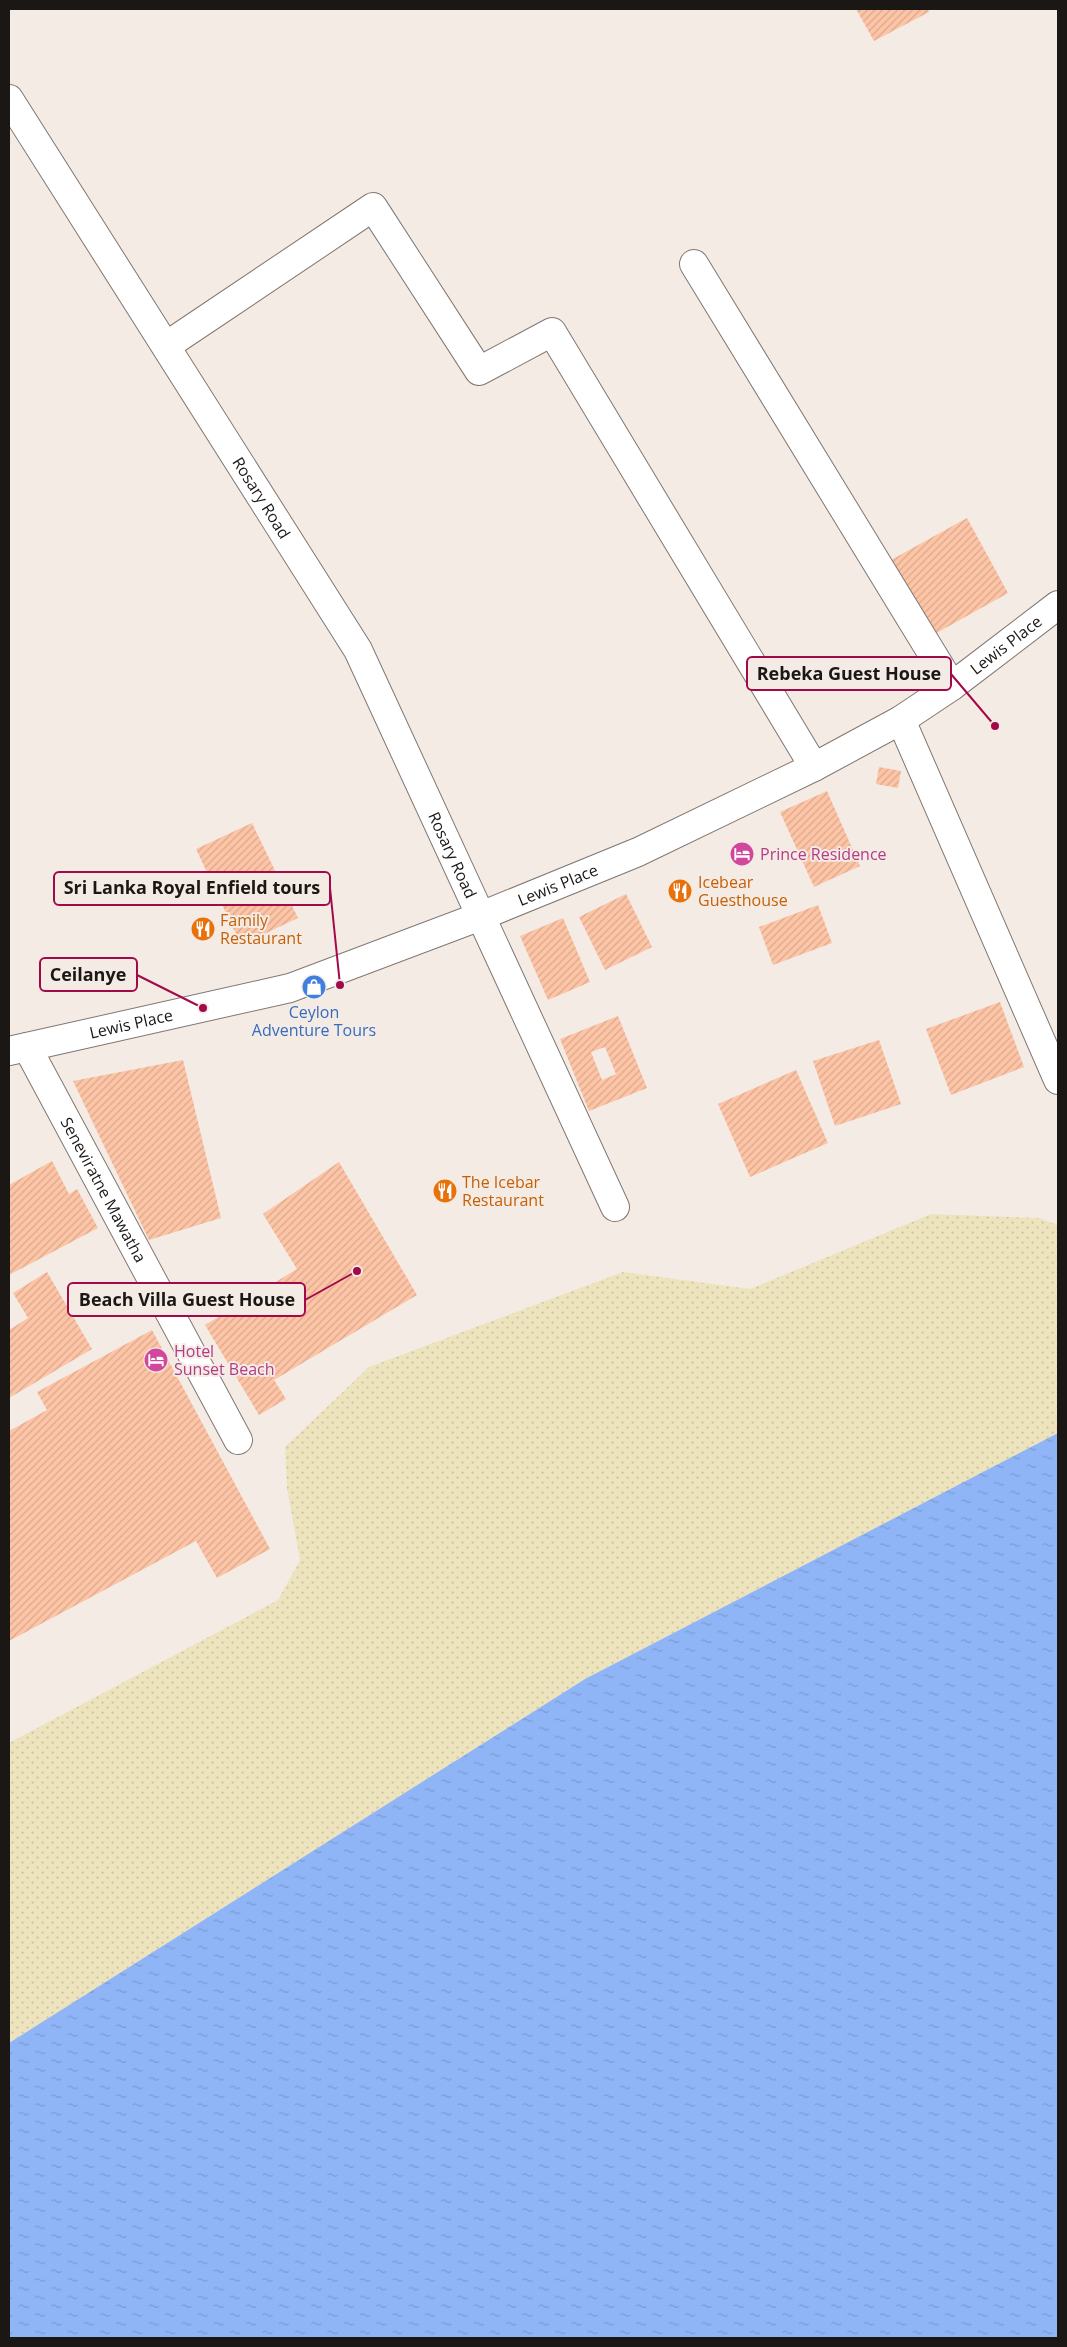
<svg xmlns="http://www.w3.org/2000/svg" width="1067" height="2347" font-family="'Open Sans',sans-serif">
<style>
.sand{fill:url(#sand-dots)}
.water{fill:url(#water-ripples)}
.building{fill:url(#building-hatch);fill-rule:evenodd}
.lines{fill:none;stroke-linecap:round;stroke-linejoin:round}
.minor-casing{stroke:#807772;stroke-width:30}
.tertiary-casing{stroke:#807772;stroke-width:30}
.minor{stroke:#fff;stroke-width:28}
.tertiary{stroke:#fff;stroke-width:28}
.labels{text-anchor:middle;stroke-width:4;stroke-linejoin:round;paint-order:stroke}
.street-label{font-size:16px;fill:#1a1715;stroke:#f5ebe5}
.hotel-label{font-size:16px;fill:#b23c85;stroke:#f5ebe5;text-anchor:start}
.food-label{font-size:16px;fill:#c56008;stroke:#f5ebe5;text-anchor:start}
.shop-label{font-size:16px;fill:#366cbe;stroke:#f5ebe5}
.leader{fill:none;stroke:#a20949;stroke-width:2}
.callout-dot{fill:#a20949;stroke:#f5ebe5;stroke-width:2}
.callout{fill:#f5ebe5;stroke:#a20949;stroke-width:2}
.callout-label{font-size:18px;text-anchor:middle;font-weight:bold;fill:#1a1715}
</style>
<defs>
<pattern id="sand-dots" width="8" height="8" patternUnits="userSpaceOnUse" patternTransform="scale(1.25)"><rect width="8" height="8" fill="#ede4be"/><path d="M2 2h.1M6 6h.1" fill="none" stroke="#cbc3a2" stroke-width="1.8" stroke-linecap="round"/></pattern>
<pattern id="water-ripples" width="26" height="14" patternUnits="userSpaceOnUse" patternTransform="scale(1.25)"><rect width="26" height="14" fill="#8fb5f6"/><path d="M2 4q2-2 4 0t4 0M15 11q2-2 4 0t4 0" fill="none" stroke="#7b9bd2"/></pattern>
<pattern id="building-hatch" width="6" height="6" patternUnits="userSpaceOnUse" patternTransform="scale(1.25)"><rect width="6" height="6" fill="#fdc4a6"/><path d="M-1 1l2-2M0 6l6-6M5 7l2-2" fill="none" stroke="#d8a88e"/></pattern>
</defs>
<rect width="100%" height="100%" fill="#f5ebe5"/>
<!-- sand -->
<path class="sand" d="M931 1214 1039 1218 1058 1225V1433L585 1679 9 2043V1743L278 1600 300 1560 287 1488 285 1447 369 1367 623 1272 750 1289Z"/>
<!-- water -->
<path class="water" d="M1058 1433V2338H9V2043L585 1679Z"/>
<!-- building -->
<g class="building">
<path d="M856 9H928L929 12 874 41Z"/>
<path d="M967 518 1008 593 933 635 891 560Z"/>
<path d="M879 767 901 771 898 788 876 784Z"/>
<path d="M827 791 860 866 814 887 780 812Z"/>
<path d="M252 823 298 918 241 945 196 849Z"/>
<path d="M626 894 652 947 605 970 579 917Z"/>
<path d="M818 905 832 943 773 965 759 927Z"/>
<path d="M563 918 590 982 548 1000 520 936Z"/>
<path d="M1000 1002 1024 1067 951 1095 926 1029Z"/>
<path d="M618 1016 647 1088 589 1111 560 1039ZM605 1047 616 1074 602 1080 591 1052Z"/>
<path d="M879 1040 901 1104 835 1126 813 1061Z"/>
<path d="M183 1060 221 1218 149 1240 73 1081Z"/>
<path d="M796 1070 828 1143 750 1177 718 1104Z"/>
<path d="M52 1161 69 1194 77 1189 98 1228 9 1275V1185Z"/>
<path d="M339 1162 417 1295 274 1380 286 1399 259 1415 205 1325 297 1269 263 1214Z"/>
<path d="M47 1272 92 1349 9 1398V1330L28 1318 13 1293Z"/>
<path d="M152 1330 270 1549 217 1578 196 1541 9 1641V1431L47 1410 37 1392Z"/>
</g>
<g class="lines">
<defs>
<g id="minor">
<path id="s1" d="M9 99 358 650 615 1207"/>
<path d="M694 264 952 686"/>
<path d="M166 346 373 207 479 371 552 332 814 767"/>
<path d="M901 720 1058 1080"/>
<path id="s2" d="M27 1047 238 1440"/>
</g>
<g id="tertiary">
<path id="s3" d="M9 1051 290 988 481 916 638 852 814 767 901 720 952 686 1058 605"/>
</g>
</defs>
<!-- minor casing -->
<use href="#minor" class="minor-casing"/>
<!-- tertiary casing -->
<use href="#tertiary" class="tertiary-casing"/>
<!-- minor -->
<use href="#minor" class="minor"/>
<!-- tertiary -->
<use href="#tertiary" class="tertiary"/>
</g>
<!-- icons -->
<defs>
<symbol id="hotel-disc" viewBox="-11 -11 22 22"><circle r="9.5" fill="#d1479c" stroke="#f5ebe5"/><path d="M-6-4.5h1.5V1H6V5H4.5V3h-9V5H-6ZM-4 0a1.8 1.8 0 1 1 3.6 0ZM.5 0V-2.5h3Q6-2.5 6 0Z" fill="#fff"/></symbol>
<symbol id="restaurant-disc" viewBox="-11 -11 22 22"><circle r="9.5" fill="#e8710a" stroke="#f5ebe5"/><path d="M-5-6h1v4h1v-4h1v4h1v-4h1v5L-1.5 .5V6h-2V.5L-5-1ZM5-6V6H3V1.5H1.5Q1.5-4 5-6Z" fill="#fff"/></symbol>
<symbol id="shop-disc" viewBox="-11 -11 22 22"><circle r="9.5" fill="#3f7fe0" stroke="#f5ebe5"/><path d="M-5-2.5h2.3a2.7 3.5 0 0 1 5.4 0H5L5.5 6h-11ZM-1.5-2.5h3a1.5 2.3 0 0 0-3 0Z" fill="#fff"/></symbol>
</defs>
<g fill-rule="evenodd">
<use href="#hotel-disc" x="728" y="840" width="28" height="28"/>
<use href="#restaurant-disc" x="666" y="877" width="28" height="28"/>
<use href="#restaurant-disc" x="189" y="915" width="28" height="28"/>
<use href="#shop-disc" x="300" y="973" width="28" height="28"/>
<use href="#restaurant-disc" x="431" y="1177" width="28" height="28"/>
<use href="#hotel-disc" x="142" y="1346" width="28" height="28"/>
</g>
<g class="labels">
<!-- street labels -->
<g class="street-label">
<text dy="6" stroke="none"><textPath href="#s1" startOffset="472">Rosary Road</textPath></text>
<text dy="6" stroke="none"><textPath href="#s3" startOffset="1085">Lewis Place</textPath></text>
<text dy="6" stroke="none"><textPath href="#s1" startOffset="878">Rosary Road</textPath></text>
<text dy="6" stroke="none"><textPath href="#s3" startOffset="575">Lewis Place</textPath></text>
<text dy="6" stroke="none"><textPath href="#s3" startOffset="125">Lewis Place</textPath></text>
<text dy="6" stroke="none"><textPath href="#s2" startOffset="162">Seneviratne Mawatha</textPath></text>
</g>
<!-- hotel labels -->
<g class="hotel-label">
<text x="760" y="860">Prince Residence</text>
<text x="174" y="1357">Hotel<tspan x="174" dy="18">Sunset Beach</tspan></text>
</g>
<!-- food labels -->
<g class="food-label">
<text x="698" y="888">Icebear<tspan x="698" dy="18">Guesthouse</tspan></text>
<text x="220" y="926">Family<tspan x="220" dy="18">Restaurant</tspan></text>
<text x="462" y="1188">The Icebar<tspan x="462" dy="18">Restaurant</tspan></text>
</g>
<!-- shop labels -->
<g class="shop-label">
<text x="314" y="1018">Ceylon<tspan x="314" dy="18">Adventure Tours</tspan></text>
</g>
</g>
<!-- callouts -->
<path class="leader" d="M995 726L951 674M340 985L330 888M203 1008L137 975M357 1271L305 1300"/>
<g class="callout-dot">
<circle cx="995" cy="726" r="5"/>
<circle cx="340" cy="985" r="5"/>
<circle cx="203" cy="1008" r="5"/>
<circle cx="357" cy="1271" r="5"/>
</g>
<g class="callout">
<rect x="747" y="657" width="204" height="33" rx="5"/>
<rect x="54" y="872" width="276" height="33" rx="5"/>
<rect x="40" y="958" width="97" height="33" rx="5"/>
<rect x="68" y="1283" width="237" height="33" rx="5"/>
</g>
<g class="callout-label">
<text x="849" y="680">Rebeka Guest House</text>
<text x="192" y="894">Sri Lanka Royal Enfield tours</text>
<text x="88" y="981">Ceilanye</text>
<text x="187" y="1306">Beach Villa Guest House</text>
</g>
<!-- border -->
<rect width="1067" height="2347" fill="none" stroke="#1a1715" stroke-width="20"/>
</svg>
